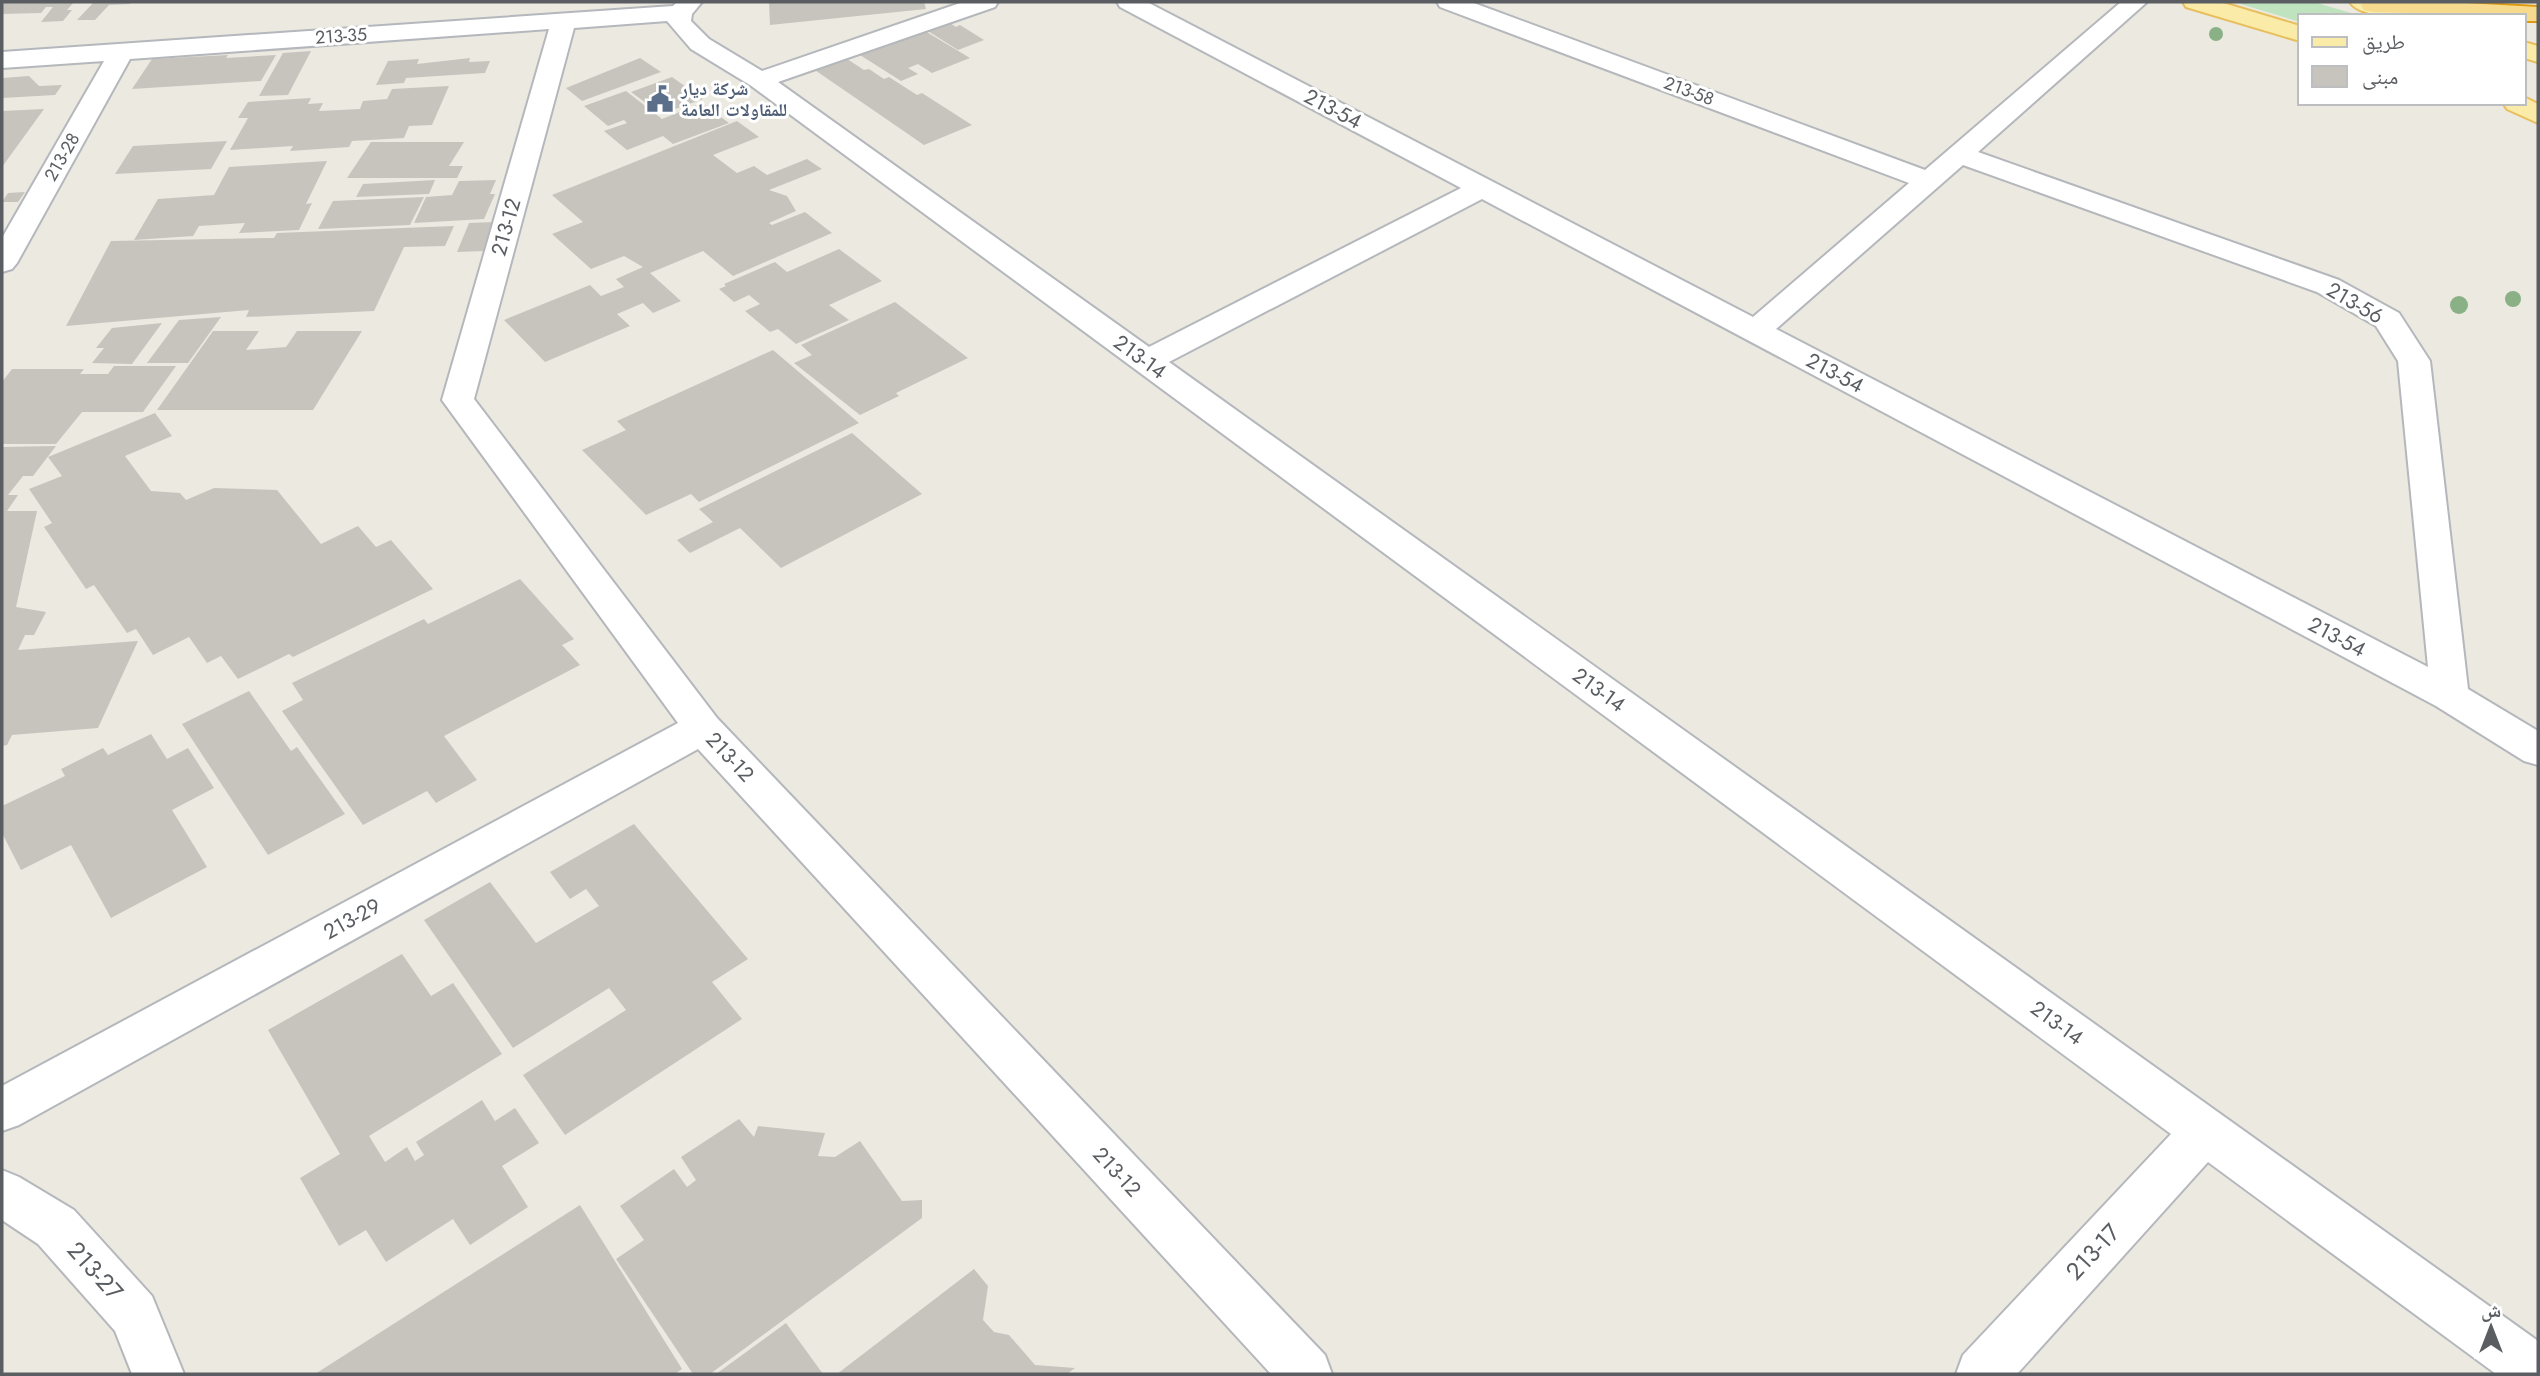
<svg xmlns="http://www.w3.org/2000/svg" width="2540" height="1376" font-family="Jost,'Noto Naskh Arabic',sans-serif">
<style>
.green{fill:#bfe2bf}
.building{fill:#c7c4be}
.lines{fill:none;stroke-linecap:round;stroke-linejoin:round}
.minor-casing{stroke:#b4b7bb;stroke-width:4}
.major-casing{stroke:#e8bf5e;stroke-width:4}
.highway-casing{stroke:#df9a0e;stroke-width:4}
.minor{fill:#fff;fill-rule:evenodd}
.major{fill:#faeba8;fill-rule:evenodd}
.highway{fill:#f6da8e;fill-rule:evenodd}
.tree{fill:#8ab086}
.labels{text-anchor:middle;stroke-width:6;stroke-linejoin:round;paint-order:stroke}
.far-street-label{font-size:18px;fill:#5a5d61;stroke:#fff}
.far-service-label{font-size:18px;font-weight:bold;fill:#4e5e75;stroke:#fff;text-anchor:start}
.street-label{font-size:21px;fill:#5a5d61;stroke:#fff}
.near-street-label{font-size:24px;fill:#5a5d61;stroke:#fff}
</style>
<rect width="100%" height="100%" fill="#ece9e1"/>
<!-- green -->
<path class="green" d="M2234 2H2314L2361 16H2300V22Z"/>
<!-- building -->
<g class="building">
<path d="M2 2H74L67 10H72L63 21 41 22 53 7H46L41 13 2 14Z"/>
<path d="M94 2H130V4L109 5 95 20H77Z"/>
<path d="M769 2H924L926 9 770 25Z"/>
<path d="M942 18 956 27 960 25 984 40 958 50 920 26Z"/>
<path d="M920 28 970 58 932 73 918 64 908 68 918 74 901 81 860 55 871 50 867 47Z"/>
<path d="M311 51 288 95 259 96 283 53Z"/>
<path d="M228 55 226 58 276 55 261 81 132 89 152 59Z"/>
<path d="M841 55 864 70 869 69 884 79 889 77 917 95 922 93 972 125 924 145 809 66Z"/>
<path d="M470 58 469 62 490 61 485 73 406 78 404 83 376 85 388 61 419 59 417 64Z"/>
<path d="M640 58 661 72 582 101 566 88Z"/>
<path d="M29 76 39 86 62 85 55 95 2 98V78Z"/>
<path d="M672 77 703 99 661 114 631 92Z"/>
<path d="M449 86 432 125 409 126 404 138 352 141 349 147 290 151 293 146 230 150 248 118H238L248 102 311 98 308 104 323 103 319 111 360 109 363 101 387 99 392 89Z"/>
<path d="M626 91 662 119 702 103 729 123 673 144 663 136 627 150 604 131 627 123 624 120 608 126 584 106Z"/>
<path d="M44 109 2 167V111Z"/>
<path d="M737 121 759 137 713 155 737 173 754 166 767 175 807 159 822 169 769 190 787 196 796 211 769 223 772 225 805 212 832 233 733 276 703 251 650 273 681 301 653 313 643 303 617 314 630 326 545 362 504 320 590 285 601 296 624 287 616 279 643 267 624 256 591 269 552 234 583 222 552 195Z"/>
<path d="M227 141 211 169 115 174 133 146Z"/>
<path d="M371 142H464L449 166H463L457 178H347Z"/>
<path d="M327 161 306 204 312 203 299 230 239 233 245 223 199 226 193 236 134 240 158 199 214 195 229 167Z"/>
<path d="M435 180 429 194 356 197 363 184Z"/>
<path d="M496 180 490 194H495L484 219 414 223 426 197 452 195 459 181Z"/>
<path d="M25 192 18 202H2L8 193Z"/>
<path d="M424 197 410 225 318 229 333 201Z"/>
<path d="M495 222 484 251 457 252 469 223Z"/>
<path d="M454 226 445 246 404 247 374 311 246 317 249 310 66 326 111 241 274 238 277 233Z"/>
<path d="M839 249 882 281 829 305 849 320 796 344 778 329 770 332 745 311 760 304 749 295 734 302 719 289 726 286 724 284 775 262 787 272Z"/>
<path d="M895 302 968 358 896 393 899 396 860 415 794 363 812 355 801 345Z"/>
<path d="M221 317 188 363H147L179 320Z"/>
<path d="M162 323 132 364 92 363 104 348H96L112 328Z"/>
<path d="M213 331H259L246 350 286 347 297 331H362L313 410H157Z"/>
<path d="M773 350 859 423 699 502 691 494 646 515 582 450 626 430 617 421Z"/>
<path d="M114 366H176L143 412H82L56 444H2V382L12 369H84L80 374H108Z"/>
<path d="M155 413 172 436 125 456 151 491 180 493 186 500 214 488 277 490 321 544 358 526 376 547 391 540 433 589 293 657 289 654 238 679 221 656 207 663 189 637 153 655 136 629 127 633 94 585 86 589 44 527 52 523 29 489 62 476 48 457Z"/>
<path d="M852 433 922 494 781 568 740 528 690 553 677 540 713 522 699 509Z"/>
<path d="M56 446 33 476H23L8 495H18L7 511H37L16 607 46 612 34 635H25L18 650 138 641 98 728 12 735 7 745 2 746V447Z"/>
<path d="M520 579 574 639 562 645 580 665 444 736 477 780 436 803 427 791 363 825 282 711 303 700 292 683 424 619 428 624Z"/>
<path d="M249 691 291 751 297 747 345 814 268 855 182 724Z"/>
<path d="M151 734 167 759 188 748 214 788 172 810 207 867 111 918 71 845 21 870 2 833V806L65 776 61 769 103 748 108 755Z"/>
<path d="M634 824 748 959 712 982 742 1019 565 1135 523 1075 626 1010 609 988 513 1048 424 920 490 882 536 943 599 906 586 889 570 899 550 872Z"/>
<path d="M402 954 431 996 453 983 502 1054 369 1136 385 1162 407 1147 415 1161 424 1155 416 1142 482 1100 495 1121 515 1108 539 1143 502 1166 528 1207 470 1245 453 1219 386 1262 366 1230 339 1246 300 1178 340 1154 268 1030Z"/>
<path d="M739 1119 754 1137 758 1126 825 1133 818 1156 835 1157 860 1141 902 1201 922 1200V1218L710 1374H693L616 1259 644 1240 620 1206 674 1169 687 1187 696 1180 681 1157Z"/>
<path d="M580 1205 682 1369 675 1374H315Z"/>
<path d="M974 1269 988 1286 983 1320 994 1332 1009 1335 1035 1365 1075 1368 1067 1374H837Z"/>
<path d="M786 1323 823 1374H716Z"/>
</g>
<g class="lines">
<defs>
<g id="minor">
<path d="M677 2H702L692 14 691 21 709 39 762 71 963 2H998L995 7 778 82 1149 347 1461 188 1120 7 1117 2H1147L1753 317 1909 183 1440 7 1437 2H1471L1925 170 2121 2H2147L1978 152 2339 280 2399 313 2430 361 2468 689 2538 731V765L2524 761 2436 706 1482 199 1169 362 2538 1341V1374H2496L2208 1162 2017 1374H1956L1963 1355 2171 1134 750 85 691 49 667 21 574 28 474 399 717 718 1325 1355 1332 1374H1271L698 749 19 1125 2 1131V1086L678 723 442 400 549 29 130 59 17 263 12 269 2 272V238L104 61 2 68V52L673 6ZM1963 165 2317 292 2376 326 2398 361 2428 667 1776 329Z"/>
<path d="M2 1170 19 1177 74 1210 152 1296 184 1374H132L115 1331 38 1244 2 1220Z"/>
</g>
<g id="major">
<path d="M2183 2H2220L2300 26V41L2186 7Z"/>
<path d="M2350 2C2368 1 2410 0 2421 16 2402 16 2361 19 2350 2Z"/>
<path d="M2524 42 2538 46V62L2524 58Z"/>
<path d="M2524 97 2538 104V123L2507 109 2503 103H2524Z"/>
</g>
<path id="highway" d="M2363 2H2447L2538 7V21H2524V16L2373 12 2364 10 2361 5Z"/>
</defs>
<!-- minor casing -->
<use href="#minor" class="minor-casing"/>
<!-- major casing -->
<use href="#major" class="major-casing"/>
<!-- highway casing -->
<use href="#highway" class="highway-casing"/>
<!-- minor -->
<use href="#minor" class="minor"/>
<!-- major -->
<use href="#major" class="major"/>
<!-- highway -->
<use href="#highway" class="highway"/>
</g>
<!-- trees -->
<g class="tree">
<circle cx="2216" cy="34" r="7"/>
<circle cx="2513" cy="299" r="8"/>
<circle cx="2459" cy="305" r="9"/>
</g>
<!-- icons -->
<defs>
<symbol id="civic-bare" viewBox="-9 -9 18 18"><path d="M-.6-6.5H3V-4.5H.6V-3L4-1V1h2V6H-6V1h2V-1L-.6-3ZM-1.2 2.5V6h2.4V2.5Z" fill="#5c6f8a" stroke="#fff" stroke-width="2.5" paint-order="stroke"/></symbol>
</defs>
<g fill-rule="evenodd">
<use href="#civic-bare" x="641" y="80" width="38" height="38"/>
</g>
<g class="labels">
<!-- far-street labels -->
<g class="far-street-label">
<text transform="translate(341 36) rotate(-4)" y="6">213-35</text>
<text transform="translate(1689 91) rotate(20)" y="6">213-58</text>
<text transform="translate(62 157) rotate(-60)" y="6">213-28</text>
</g>
<!-- far-service labels -->
<g class="far-service-label">
<text x="681" y="95">شركة ديار<tspan x="681" dy="21">للمقاولات العامة</tspan></text>
</g>
<!-- street labels -->
<g class="street-label">
<text transform="translate(1333 109) rotate(28)" y="7">213-54</text>
<text transform="translate(506 227) rotate(-74)" y="7">213-12</text>
<text transform="translate(2355 303) rotate(30)" y="7">213-56</text>
<text transform="translate(1140 357) rotate(36)" y="7">213-14</text>
<text transform="translate(1835 373) rotate(28)" y="7">213-54</text>
<text transform="translate(2337 637) rotate(28)" y="7">213-54</text>
<text transform="translate(1599 690) rotate(36)" y="7">213-14</text>
<text transform="translate(730 757) rotate(47)" y="7">213-12</text>
<text transform="translate(352 919) rotate(-29)" y="7">213-29</text>
<text transform="translate(2057 1023) rotate(36)" y="7">213-14</text>
<text transform="translate(1117 1172) rotate(47)" y="7">213-12</text>
</g>
<!-- near-street labels -->
<g class="near-street-label">
<text transform="translate(2093 1252) rotate(-47)" y="8">213-17</text>
<text transform="translate(95 1271) rotate(48)" y="8">213-27</text>
</g>
</g>
<!-- border -->
<rect width="2540" height="1376" fill="none" stroke="#5a5d61" stroke-width="7"/>
<!-- legend -->
<rect x="2298" y="14" width="228" height="91" fill="#ffffff" stroke="#bdbec0" stroke-width="2"/>
<rect x="2312" y="37" width="35" height="10" fill="#faeba8" stroke="#bdbec0" stroke-width="2"/>
<text x="2362" y="49" font-size="21" fill="#5a5d61">طريق</text>
<rect x="2312" y="66" width="35" height="21" fill="#c7c4be" stroke="#bdbec0" stroke-width="2"/>
<text x="2362" y="84" font-size="21" fill="#5a5d61">مبنى</text>
<!-- north arrow -->
<g transform="translate(2491 1327)" stroke="#ffffff" stroke-width="5" paint-order="stroke">
<path d="M0-5L12 26L0 18L-12 26Z" fill="#5a5d61"/>
<text y="-10" font-size="19" font-weight="bold" text-anchor="middle" fill="#5a5d61">ش</text>
</g>
</svg>
